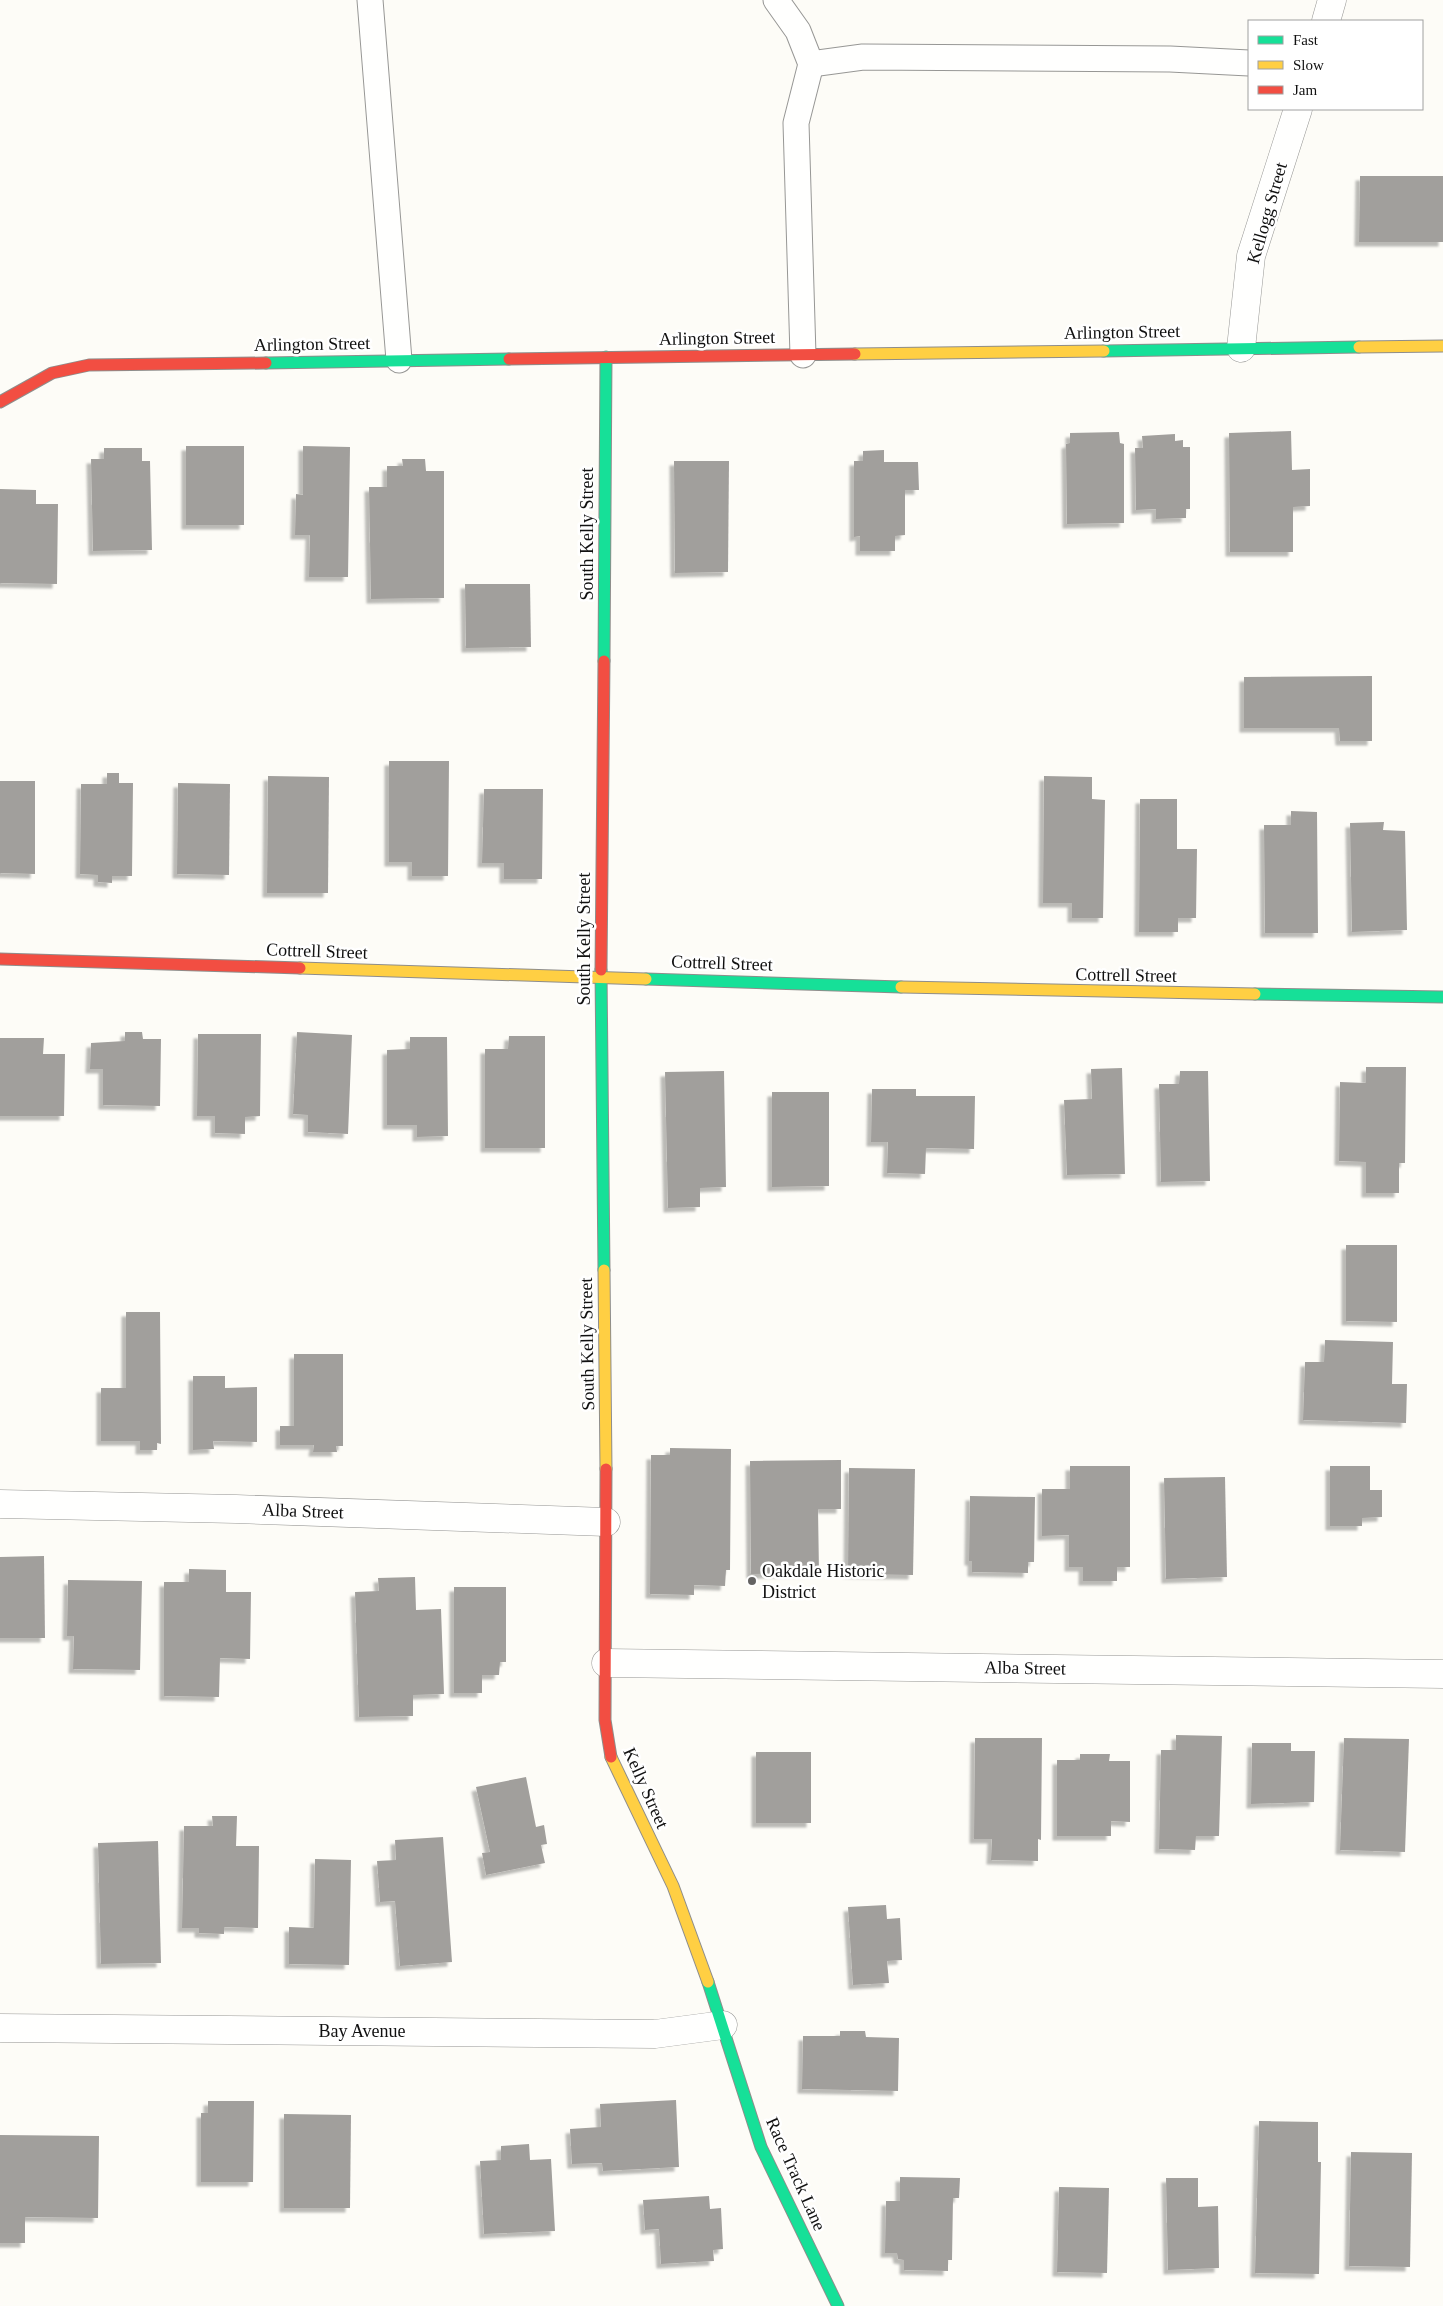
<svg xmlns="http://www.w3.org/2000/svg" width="1443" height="2306" font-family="Georgia,serif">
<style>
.building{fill:#a19f9c;filter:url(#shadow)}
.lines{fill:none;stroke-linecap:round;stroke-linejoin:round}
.lane-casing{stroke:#979795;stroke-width:27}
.street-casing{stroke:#979795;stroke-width:29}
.fast-casing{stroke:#8e8d8b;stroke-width:13}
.slow-casing{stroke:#8e8d8b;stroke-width:13}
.jam-casing{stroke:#8e8d8b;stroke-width:13}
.lane{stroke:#fffffe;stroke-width:25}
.street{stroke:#fffffe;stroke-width:28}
.fast{stroke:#16e098;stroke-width:11}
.slow{stroke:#ffcf43;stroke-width:11}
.jam{stroke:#f24e42;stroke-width:11}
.poi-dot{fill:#646362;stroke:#fff;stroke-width:2}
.labels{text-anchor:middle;stroke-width:5;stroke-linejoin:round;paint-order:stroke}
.street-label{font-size:18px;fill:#111;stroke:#fff}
.poi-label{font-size:18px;fill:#111;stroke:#fff;text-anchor:start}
</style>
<defs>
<filter id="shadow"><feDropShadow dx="-4.5" dy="4.5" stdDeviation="1" flood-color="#0004"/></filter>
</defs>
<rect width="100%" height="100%" fill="#fdfcf7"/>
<!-- building -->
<g class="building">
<path d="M1360 176H1443V242H1359Z"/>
<path d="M1291 431 1292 470 1310 469V506L1293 507V552H1230L1229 433Z"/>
<path d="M1119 432 1120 443 1124 444V523L1067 524 1066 444 1070 443V433Z"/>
<path d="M1175 434V441L1183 440V447H1190V509H1186V518L1156 519V509L1136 510 1135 448H1143L1142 436Z"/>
<rect x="186" y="446" width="58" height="79"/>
<path d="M303 446 350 447 348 577H309L310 535H295L296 494 303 495Z"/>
<path d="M104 448H142V461H150L152 550 93 551 91 459H104Z"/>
<path d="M884 450V462H918L919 490H905V535L895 536V551H860V536L854 537V461H863V451Z"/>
<path d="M402 459H425L426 471H444V598L371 599 369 487H387V466H403Z"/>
<path d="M674 461H729L728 572 675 573Z"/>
<path d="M0 489 36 490V504H58L57 584 0 583Z"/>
<path d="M465 584H530L531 647 466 648Z"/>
<path d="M1372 676V741H1340L1339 728H1244V677Z"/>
<path d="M389 761H449L448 876H412V862H389Z"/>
<path d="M107 773H119V783H133L132 876H112V883L98 882V875L80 874 81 784H107Z"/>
<path d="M268 776 329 777 328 893H267Z"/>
<path d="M1044 776 1092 777V799L1105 800 1103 918H1072V903H1043Z"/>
<path d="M0 781H35V874L0 873Z"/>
<path d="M178 783 230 784 229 875 177 874Z"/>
<path d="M484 789H543L542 879H504V863H482Z"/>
<path d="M1140 799H1177V849H1197L1196 918H1178V932H1139Z"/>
<path d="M1291 811 1317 812 1318 933H1265L1264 825H1291Z"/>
<path d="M1384 822 1383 830 1405 831 1407 930 1352 932 1350 823Z"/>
<path d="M125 1032H142L143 1039H161L160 1106 103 1105V1069H90L91 1043 125 1041Z"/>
<path d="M297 1032 352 1035 348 1134 308 1132V1115L293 1114Z"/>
<path d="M198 1034H261L260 1116 245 1117V1134L215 1133V1116H197Z"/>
<path d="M509 1036H545V1148H485V1049H508Z"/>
<path d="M410 1037H447L448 1136 417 1137V1125H387V1050L410 1049Z"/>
<path d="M0 1038H44L43 1054H65L64 1116H0Z"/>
<path d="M1366 1067H1406L1405 1163H1399V1193H1366V1162L1339 1161 1340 1082 1366 1083Z"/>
<path d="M1122 1068 1125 1174 1067 1175 1064 1100 1092 1099 1091 1069Z"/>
<path d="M724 1071 726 1187 700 1188V1207L668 1208 665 1072Z"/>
<path d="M1180 1071H1208L1210 1181 1161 1182 1159 1084H1179Z"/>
<path d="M872 1089H916V1096H975L974 1149 926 1148 925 1174 887 1173 888 1142H871Z"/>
<path d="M772 1092H829V1186L772 1187Z"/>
<path d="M1346 1245H1397V1322L1346 1321Z"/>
<path d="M126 1312H160L161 1444 157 1443V1450H140V1441H101V1388H126Z"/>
<path d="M1325 1340 1393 1342 1392 1384H1407L1406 1423 1303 1420 1305 1362H1324Z"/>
<path d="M294 1354H343V1446H336L337 1452H313L314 1445H280V1426H294Z"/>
<path d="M193 1376H225V1388L257 1387V1442L213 1441 214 1449 193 1450Z"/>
<path d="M670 1448 731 1449 730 1570H726L725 1586 694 1585V1595L650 1594 651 1455H670Z"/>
<path d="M841 1460V1509H818L819 1573 751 1574 750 1461Z"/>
<path d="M1070 1466H1130V1567H1117V1581H1083V1567H1069V1535L1042 1536V1489H1070Z"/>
<path d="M1330 1466H1370V1490H1382V1517L1362 1518V1526H1330Z"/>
<path d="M849 1468 915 1469 913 1575 848 1574Z"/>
<path d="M1225 1477 1227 1577 1166 1579 1164 1478Z"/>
<path d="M970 1496 1035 1497 1034 1562H1028V1573L972 1572V1561H969Z"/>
<path d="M44 1556 45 1638H0V1557Z"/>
<path d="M189 1569 226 1570V1592H251L250 1659 220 1658 219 1697 164 1696V1582H189Z"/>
<path d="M415 1577 416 1610 441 1609 444 1694 413 1695V1716L359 1717 355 1592 379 1591 378 1578Z"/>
<path d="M68 1580 142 1581 140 1670 73 1669 74 1636H67Z"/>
<path d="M454 1587H506V1662H500L499 1675H482V1693H454Z"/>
<path d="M1176 1735 1222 1736 1219 1836H1196L1195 1850 1159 1849 1161 1750H1176Z"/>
<path d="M975 1738H1042L1041 1840 1038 1839V1861L991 1860 992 1839H974Z"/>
<path d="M1344 1738 1409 1739 1405 1852 1340 1850Z"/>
<path d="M1252 1743H1291V1751H1315L1314 1802 1251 1804Z"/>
<rect x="756" y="1752" width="55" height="71"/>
<path d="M1080 1754H1110L1109 1761H1130V1822L1111 1821V1836H1057V1760H1080Z"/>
<path d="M526 1777 536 1827 544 1825 547 1844 541 1845 545 1863 486 1875 482 1853 490 1852 476 1787Z"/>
<path d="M212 1816H237L236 1846H259L258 1928 224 1927V1934L199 1933V1928H182L184 1826H213Z"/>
<path d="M443 1837 452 1962 400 1966 395 1901 380 1902 377 1861 396 1860 395 1840Z"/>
<path d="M158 1841 161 1963 101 1964 98 1843Z"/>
<path d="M315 1859 351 1860 349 1965 289 1964V1927L314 1928Z"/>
<path d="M886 1905 887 1919 900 1918 902 1960 887 1961 889 1983 853 1985 848 1907Z"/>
<path d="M840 2031H865L866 2037 899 2038 898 2091 802 2089 803 2036H840Z"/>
<path d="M676 2100 679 2167 603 2171 602 2163 572 2164 570 2129 601 2127 600 2104Z"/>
<path d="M208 2101H254L253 2182H201V2113H208Z"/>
<path d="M284 2114 351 2115 350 2208H284Z"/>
<path d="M1259 2121 1318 2122V2162H1321L1319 2274 1255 2273Z"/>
<path d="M0 2135 99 2136 98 2218 25 2217V2243H0Z"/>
<path d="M529 2144 530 2160 551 2159 555 2231 484 2234 480 2161 501 2160V2146Z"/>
<path d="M1351 2152 1412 2153 1410 2267 1349 2266Z"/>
<path d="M900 2177 960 2178 959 2198H953L952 2260H948V2271L904 2270V2260L898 2259 897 2253H885L886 2201H900Z"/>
<path d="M1166 2178H1198V2207L1218 2206 1219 2268 1168 2270Z"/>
<path d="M1059 2187 1109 2188 1107 2273 1057 2272Z"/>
<path d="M709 2196 710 2209 721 2208 723 2249 713 2250 714 2261 661 2264 659 2229 645 2230 643 2200Z"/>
</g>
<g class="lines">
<defs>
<g id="lane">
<path d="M370 0 399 360"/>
<path d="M776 0 798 31 811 64 796 123 803 355"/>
<path d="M811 64 863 57 1170 59 1249 63"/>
</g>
<g id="street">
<path d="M1326 21 1332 0"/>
<path d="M1241 348 1251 256 1298 109"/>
<path d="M0 1504 236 1509 606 1522"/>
<path d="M606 1663 1443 1674"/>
<path d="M0 2028 655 2034 723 2025"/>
</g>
<g id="fast">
<path d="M1104 351 1359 347"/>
<path d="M266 363 509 359"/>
<path d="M604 661 606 357"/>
<path d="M601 970 604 1270"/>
<path d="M646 979 901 987"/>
<path d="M1255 994 1443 997"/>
<path d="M708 1982 761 2147 838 2306"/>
</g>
<g id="slow">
<path d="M1359 347 1443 346"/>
<path d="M855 354 1104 351"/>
<path d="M300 968 646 979"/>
<path d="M901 987 1255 994"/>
<path d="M604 1270 606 1469"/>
<path d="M611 1757 673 1886 708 1982"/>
</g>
<g id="jam">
<path d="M509 359 855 354"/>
<path d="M0 402 52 373 89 365 266 363"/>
<path d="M0 959 300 968"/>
<path d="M601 970 604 661"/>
<path d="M606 1469 605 1720 611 1757"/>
</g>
</defs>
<!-- lane casing -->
<use href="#lane" class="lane-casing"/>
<!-- street casing -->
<use href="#street" class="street-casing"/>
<!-- fast casing -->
<use href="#fast" class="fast-casing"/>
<!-- slow casing -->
<use href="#slow" class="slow-casing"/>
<!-- jam casing -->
<use href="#jam" class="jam-casing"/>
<!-- lane -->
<use href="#lane" class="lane"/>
<!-- street -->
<use href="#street" class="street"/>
<!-- fast -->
<use href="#fast" class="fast"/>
<!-- slow -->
<use href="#slow" class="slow"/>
<!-- jam -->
<use href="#jam" class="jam"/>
</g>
<!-- markers -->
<circle class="poi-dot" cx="752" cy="1581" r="5"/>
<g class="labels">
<!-- street labels -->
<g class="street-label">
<text transform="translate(1267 213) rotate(-74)" y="6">Kellogg Street</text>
<text transform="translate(1122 332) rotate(-1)" y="6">Arlington Street</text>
<text transform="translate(717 338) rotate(-1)" y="6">Arlington Street</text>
<text transform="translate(312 344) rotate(-1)" y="6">Arlington Street</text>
<text transform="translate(587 534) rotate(-90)" y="6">South Kelly Street</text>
<text transform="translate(584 939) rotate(-90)" y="6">South Kelly Street</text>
<text transform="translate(317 951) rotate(2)" y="6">Cottrell Street</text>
<text transform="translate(722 963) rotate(2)" y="6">Cottrell Street</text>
<text transform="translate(1126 975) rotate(1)" y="6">Cottrell Street</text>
<text transform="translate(587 1344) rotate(-91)" y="6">South Kelly Street</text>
<text transform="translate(303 1511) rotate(2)" y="6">Alba Street</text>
<text transform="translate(1025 1668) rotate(1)" y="6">Alba Street</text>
<text transform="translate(646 1788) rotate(66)" y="6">Kelly Street</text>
<text x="362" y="2037">Bay Avenue</text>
<text transform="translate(796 2174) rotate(66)" y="6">Race Track Lane</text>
</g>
<!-- poi labels -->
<g class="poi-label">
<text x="762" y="1577">Oakdale Historic<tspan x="762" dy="21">District</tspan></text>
</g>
</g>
<!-- legend -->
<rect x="1248" y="20" width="175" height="90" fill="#ffffff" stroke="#a0a0a0"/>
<rect x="1258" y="36" width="25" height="8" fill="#16e098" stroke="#a0a0a0"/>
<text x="1293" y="45" font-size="15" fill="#111111">Fast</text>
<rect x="1258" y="61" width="25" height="8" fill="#ffcf43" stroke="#a0a0a0"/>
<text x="1293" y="70" font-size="15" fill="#111111">Slow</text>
<rect x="1258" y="86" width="25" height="8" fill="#f24e42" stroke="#a0a0a0"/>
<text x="1293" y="95" font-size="15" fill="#111111">Jam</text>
</svg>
